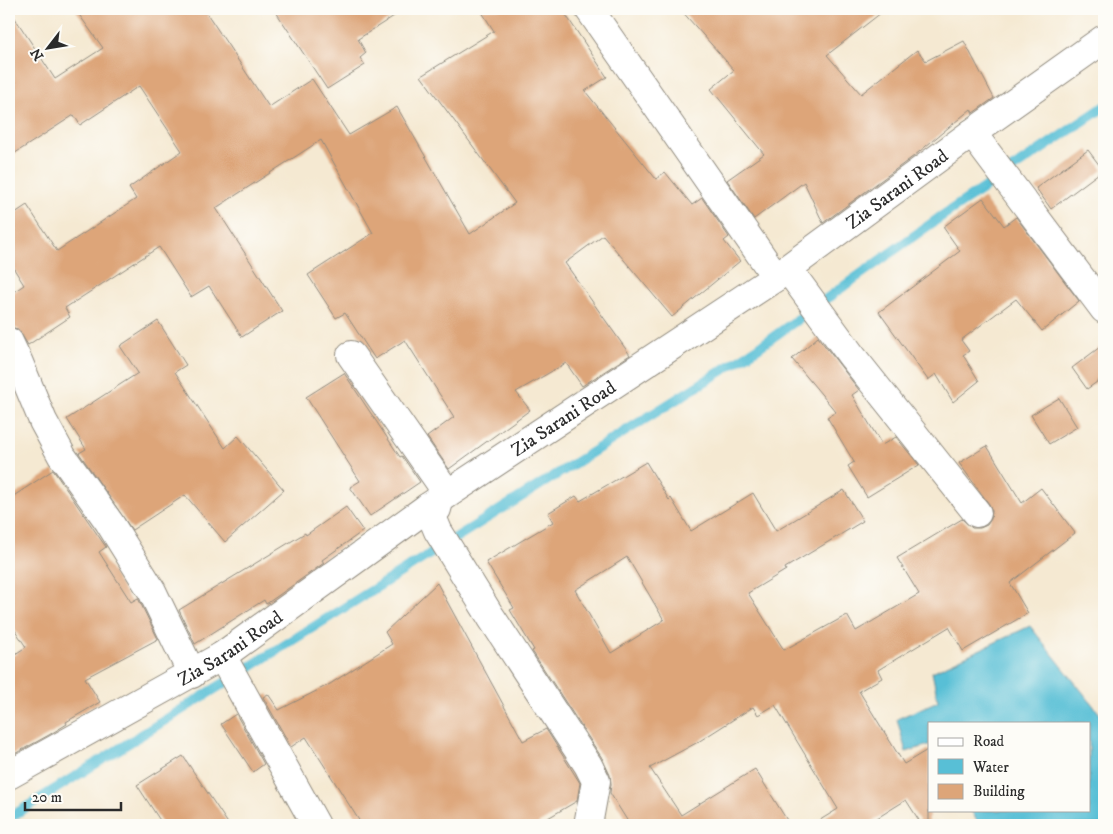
<svg xmlns="http://www.w3.org/2000/svg" width="1113" height="834" font-family="'IM FELL DW Pica',serif">
<style>
.water{fill:#58bfd6;stroke:#427580}
.lines{fill:none;stroke-linecap:round;stroke-linejoin:round}
.stream{stroke:#58bfd6;stroke-width:10}
.building{fill:#dda579;fill-rule:evenodd}
.minor-casing{stroke:#908a7e;stroke-width:30}
.tertiary-casing{stroke:#908a7e;stroke-width:30}
.secondary-casing{stroke:#908a7e;stroke-width:30}
.minor{stroke:#fff;stroke-width:28}
.tertiary{stroke:#fff;stroke-width:28}
.secondary{stroke:#fff;stroke-width:28}
.labels{text-anchor:middle;stroke-width:4;stroke-linejoin:round;paint-order:stroke}
.street-label{font-size:19px;fill:#2b2b2b;stroke:#fdfcf7}
</style>
<rect width="100%" height="100%" fill="#fdfcf7"/>
<filter id="ink" filterUnits="userSpaceOnUse"><feTurbulence type="fractalNoise" baseFrequency=".02" numOctaves="2"/><feDisplacementMap in="SourceGraphic" scale="10" xChannelSelector="R" yChannelSelector="G"/><feConvolveMatrix kernelMatrix="1 2 1 2 8 2 1 2 1" color-interpolation-filters="sRGB"/></filter>
<filter id="wash" filterUnits="userSpaceOnUse"><feTurbulence type="fractalNoise" baseFrequency=".0096" numOctaves="4" result="noise"/><feDisplacementMap in="SourceGraphic" scale="20" xChannelSelector="R" yChannelSelector="G"/><feGaussianBlur stdDeviation="1.12" result="paint"/><feColorMatrix in="noise" values="0 0 0 0 0 0 0 0 0 0 0 0 0 0 0 0 0 1.4 0 .05"/><feComposite in="paint" operator="in"/></filter>
<g filter="url(#wash)">
<rect width="100%" height="100%" fill="#f5e9d2"/>
<!-- water -->
<path class="water" d="M1030 626 1104 719V825H979L971 810H1089V723H929V745L906 752 897 719 938 701 932 672Z"/>
<g class="lines">
<!-- stream -->
<path class="stream" d="M9 818 755 350 939 218 1104 107"/>
</g>
<g id="blocks">
<!-- building -->
<g class="building">
<path d="M9 9 55 79 103 48 75 9H204L269 107 312 79 349 135 397 107 470 234 515 203 421 76 494 31 480 9H562L607 77 585 91 656 179 665 172 692 205 702 198 729 237 724 241 740 261 672 317 603 235 565 263 630 355 582 386 566 363 516 392 530 410 449 469 427 437 454 417 405 340 375 359 345 313 336 318 308 275 373 233 321 140 216 208 282 311 242 337 209 286 191 297 159 247 65 308 70 317 28 345 18 329 9 327V295L24 285 9 261V217L27 205 57 251 136 199 129 188 182 151 139 86 80 125 74 115 9 157Z"/>
<path d="M274 9H405L358 39 366 53 360 58 365 65 327 89Z"/>
<path d="M680 9H886L827 55 861 94 917 50 926 61 964 41 994 98 973 113 971 109 914 156 823 223 804 182 754 219 727 180 764 154 711 89 734 70Z"/>
<path d="M1088 150 1103 170 1051 209 1036 188Z"/>
<path d="M983 198 1004 226 1016 217 1079 301 1042 331 1016 299 961 340 969 351 963 355 979 381 953 402 936 374 928 380 879 312 960 251 943 227Z"/>
<path d="M158 321 186 365 175 372 225 448 238 436 284 490 225 542 185 495 132 530 79 453 86 449 67 419 138 373 120 346Z"/>
<path d="M818 337 859 390 852 395 882 445 896 437 919 465 867 497 848 466 854 462 827 417 836 412 792 359Z"/>
<path d="M1104 344V377L1087 389 1072 368Z"/>
<path d="M344 373 400 457 402 456 420 482 370 516 350 487 360 481 306 397Z"/>
<path d="M1059 398 1077 427 1049 444 1031 415Z"/>
<path d="M987 446 1022 503 1041 488 1075 533 1010 583 1028 613 963 651 949 627 878 670 882 678 859 691 904 764 929 749V825H922L906 800 866 825H812L838 809 775 705 758 715 753 707 698 742 650 768 681 815 755 769 790 825H630L610 793 611 784 610 775 602 758 532 651 534 650 510 610 514 608 486 562 553 522 548 513 576 496 580 501 646 462 669 500 671 498 691 531 753 493 776 531 844 490 863 521 785 568 786 570 748 593 784 650 847 615 856 631 919 594 897 558 962 519 972 528H980L987 525 991 519 992 511 989 504 959 463ZM627 557 664 620 611 653 575 590Z"/>
<path d="M53 470 106 547 99 552 131 602 138 598 158 639 85 678 100 702 66 722 67 724 49 735 9 757V658L26 647 9 621V499Z"/>
<path d="M346 507 363 531 322 560 324 563 279 595 266 604 264 600 195 644 179 610 305 533 306 535Z"/>
<path d="M437 583 523 741 546 729 580 783 577 801 536 825H362L306 737 291 747 263 697 268 694 279 710 330 684 392 644 385 632Z"/>
<path d="M236 714 264 764 253 772 221 724Z"/>
<path d="M183 756 229 825H163L137 785Z"/>
</g>
</g>
</g>
<g filter="url(#ink)">
<use href="#blocks" fill-opacity="0" stroke="#908a7e" stroke-width="1"/>
<g class="lines">
<defs>
<g id="minor">
<path d="M589 9 776 277"/>
<path d="M972 133 1104 309"/>
<path d="M788 269 851 355 977 513"/>
<path d="M9 342 19 363 43 421 62 456 109 522 152 591 192 674"/>
<path d="M351 355 443 487 437 509 429 508"/>
<path d="M222 656 316 825"/>
</g>
<path id="tertiary" d="M428 507 438 531 491 617 588 765 596 781 588 825"/>
<g id="secondary">
<path id="s1" d="M9 775 222 656 428 507 776 277 972 133 1104 39"/>
</g>
</defs>
<!-- minor casing -->
<use href="#minor" class="minor-casing"/>
<!-- tertiary casing -->
<use href="#tertiary" class="tertiary-casing"/>
<!-- secondary casing -->
<use href="#secondary" class="secondary-casing"/>
<!-- minor -->
<use href="#minor" class="minor"/>
<!-- tertiary -->
<use href="#tertiary" class="tertiary"/>
<!-- secondary -->
<use href="#secondary" class="secondary"/>
</g>
</g>
<g class="labels">
<!-- street labels -->
<g class="street-label">
<text dy="7" stroke="none"><textPath href="#s1" startOffset="1065">Zia Sarani Road</textPath></text>
<text dy="7" stroke="none"><textPath href="#s1" startOffset="660">Zia Sarani Road</textPath></text>
<text dy="7" stroke="none"><textPath href="#s1" startOffset="255">Zia Sarani Road</textPath></text>
</g>
</g>
<!-- margin -->
<rect width="1113" height="834" fill="none" stroke="#fdfcf7" stroke-width="30"/>
<!-- legend -->
<rect x="928" y="722" width="162" height="90" fill="#fdfcf7" stroke="#a9a8a5"/>
<rect x="938" y="738" width="25" height="8" fill="#ffffff" stroke="#a9a8a5"/>
<text x="973" y="746" font-size="15" fill="#2b2b2b">Road</text>
<rect x="938" y="759" width="25" height="15" fill="#58bfd6" stroke="#a9a8a5"/>
<text x="973" y="772" font-size="15" fill="#2b2b2b">Water</text>
<rect x="938" y="784" width="25" height="15" fill="#dda579" stroke="#a9a8a5"/>
<text x="973" y="796" font-size="15" fill="#2b2b2b">Building</text>
<!-- north arrow -->
<g transform="translate(48 48) rotate(239)" stroke="#fdfcf7" stroke-width="4" paint-order="stroke">
<path d="M0-4L9 19L0 12L-9 19Z" fill="#2b2b2b"/>
<text y="-8" font-size="14" font-weight="bold" text-anchor="middle" fill="#2b2b2b">N</text>
</g>
<!-- scale -->
<path d="M25 802v8h96v-8" fill="none" stroke="#2b2b2b" stroke-width="2.5"/>
<text x="32" y="802" font-size="15" fill="#2b2b2b" stroke="#fdfcf7" stroke-width="4" paint-order="stroke">20 m</text>
</svg>
